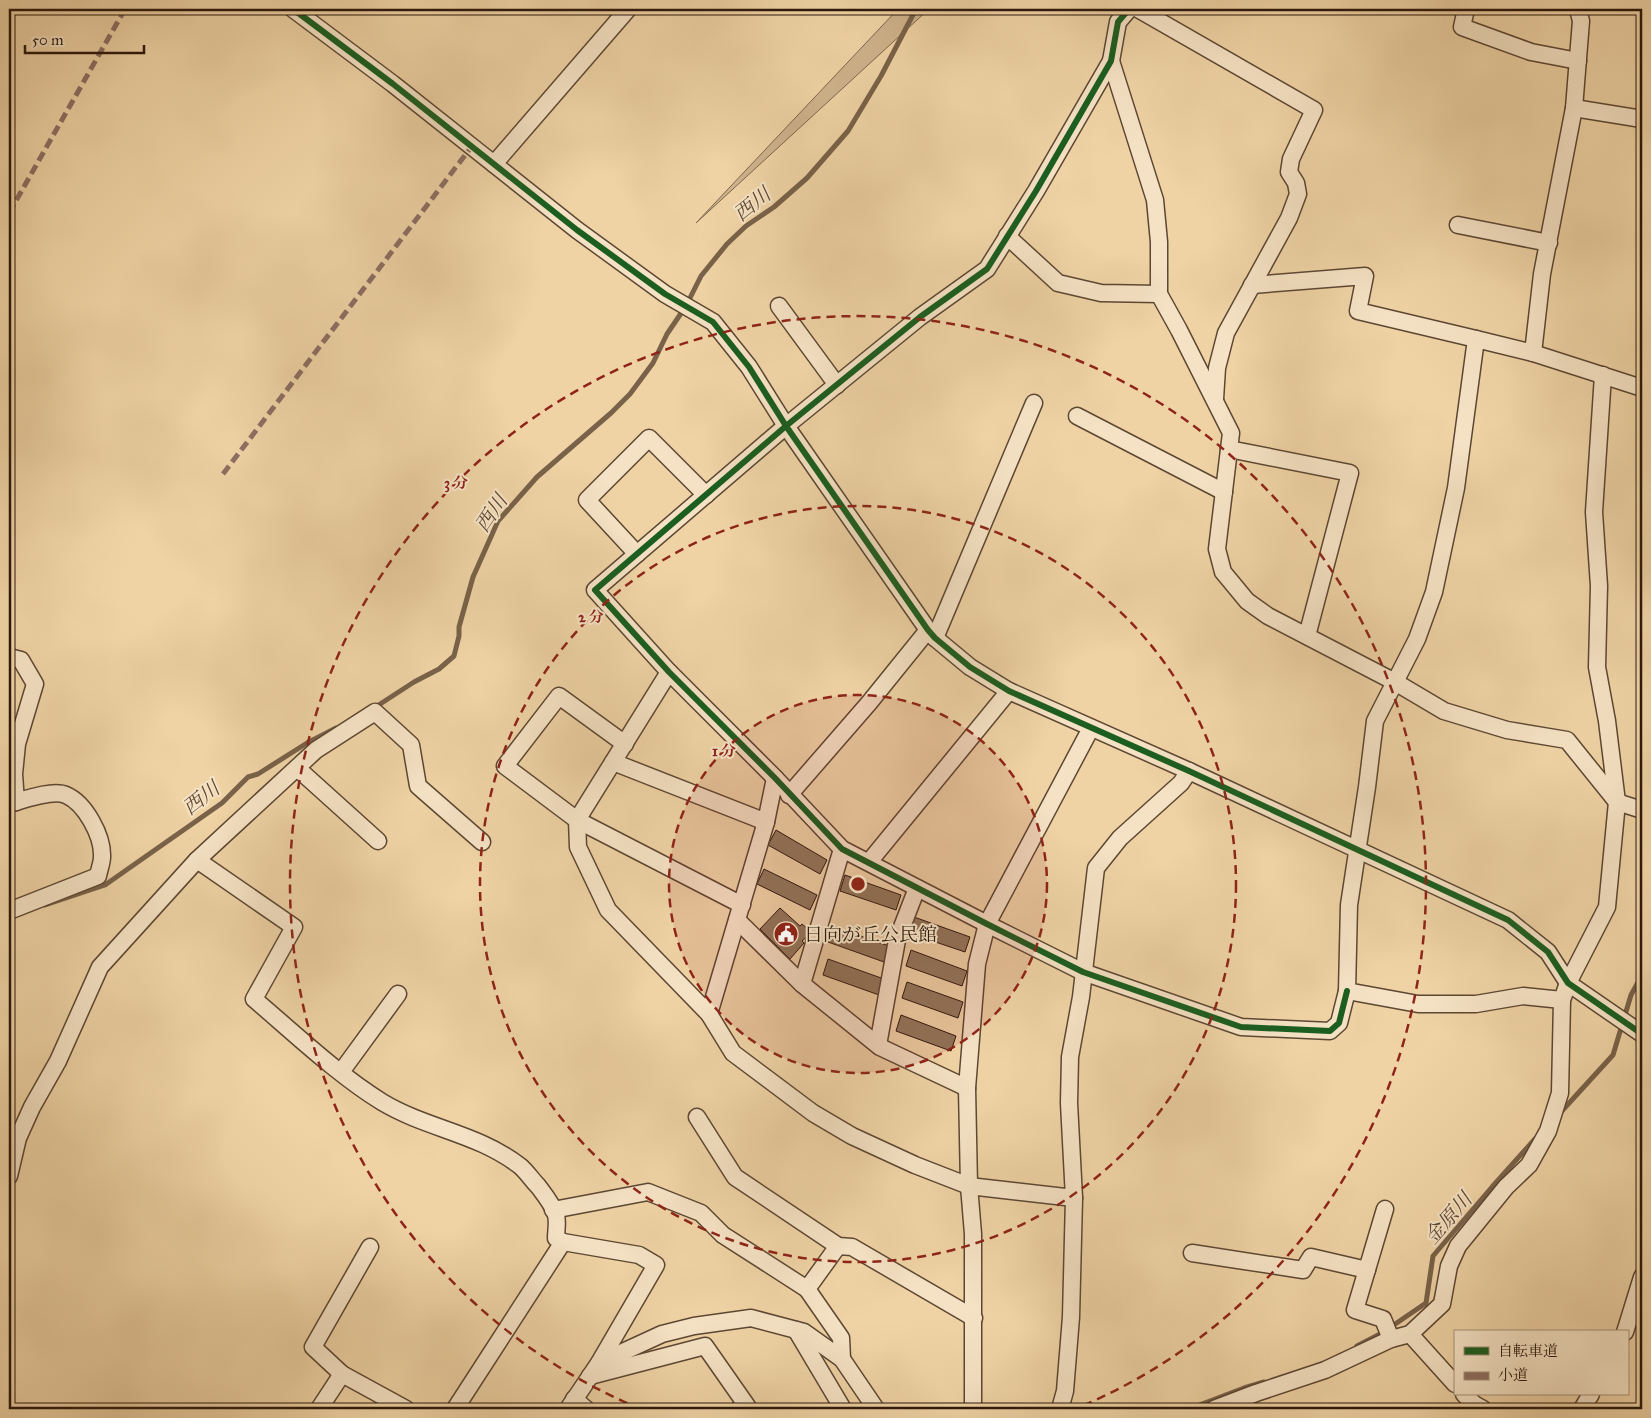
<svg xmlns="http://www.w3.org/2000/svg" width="1651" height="1418" font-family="'IM FELL Great Primer','Noto Serif JP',serif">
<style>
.green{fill:#ceb38b;stroke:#7d664c}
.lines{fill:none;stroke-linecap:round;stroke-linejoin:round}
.stream{stroke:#796249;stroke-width:5}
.building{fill:#91795c;stroke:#2c180d}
.minor-casing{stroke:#5d4733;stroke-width:19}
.minor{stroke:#f5e2c4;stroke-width:16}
.quiet{stroke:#8d6e63;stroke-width:5;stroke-dasharray:10 5;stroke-linecap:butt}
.cycleway-casing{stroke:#f5e2c4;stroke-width:9}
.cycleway{stroke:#1b5e20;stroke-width:6}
.ring{fill:none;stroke:#8f2418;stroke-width:2.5;stroke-dasharray:9 6}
.labels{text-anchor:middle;stroke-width:4;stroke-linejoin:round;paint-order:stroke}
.poi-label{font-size:19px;fill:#2c180d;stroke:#f5e2c4;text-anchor:start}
.water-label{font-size:20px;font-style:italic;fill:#604935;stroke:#f5e2c4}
.centre{fill:#8f2418;stroke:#f5e2c4;stroke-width:2.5}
.ring-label{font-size:15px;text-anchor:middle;font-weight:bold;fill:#8f2418;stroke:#f5e2c4;stroke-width:4;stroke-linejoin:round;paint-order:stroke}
</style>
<rect width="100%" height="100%" fill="#efd3a5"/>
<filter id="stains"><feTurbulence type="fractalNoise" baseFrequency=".004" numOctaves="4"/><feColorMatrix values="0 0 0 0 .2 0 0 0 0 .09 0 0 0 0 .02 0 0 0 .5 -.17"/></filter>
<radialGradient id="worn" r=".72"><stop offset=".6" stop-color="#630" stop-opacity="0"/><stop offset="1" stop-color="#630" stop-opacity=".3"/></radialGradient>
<!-- green -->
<path class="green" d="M898 9H929L696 223Z"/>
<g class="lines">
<!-- stream -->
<g class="stream">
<path d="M374 708 414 682 439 669 454 656 459 636V627L473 577 498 521 537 477 611 413 630 394 653 363 667 334 686 306 701 276 727 244 746 226 774 207 807 178 848 131 881 76 916 9"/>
<path d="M45 905 105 885 222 803 248 777 258 774 307 743 336 728"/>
<path d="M1560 1113 1613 1055 1631 995 1642 975"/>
<path d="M1357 1346 1382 1333 1426 1303 1433 1256 1492 1187 1535 1139"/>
<path d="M1189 1409 1244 1388 1264 1382"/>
</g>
</g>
<!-- building -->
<g class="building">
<path d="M776 830 827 860 820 874 768 845Z"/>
<path d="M764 869 817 895 810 910 757 884Z"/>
<path d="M845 875 901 895 896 910 840 891Z"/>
<path d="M780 908 800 926 802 924 809 930 807 933 809 935 802 941 804 943 790 959 760 929Z"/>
<path d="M914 917 970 937 965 952 909 933Z"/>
<path d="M833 926 889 946 884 962 828 942Z"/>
<path d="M911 950 967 971 962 986 906 966Z"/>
<path d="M828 959 884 979 879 995 823 975Z"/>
<path d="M907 982 963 1002 958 1018 902 998Z"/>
<path d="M901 1015 956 1036 951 1051 896 1031Z"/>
</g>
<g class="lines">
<defs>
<g id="minor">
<path d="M293 9 393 84 577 230 665 294 713 322 749 367 786 426 928 630 935 638 970 667 1009 691 1189 771 1508 920 1548 952 1568 983 1642 1034"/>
<path d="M1129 9 1118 22 1111 61 1036 191 987 269 920 317 786 426 595 590 669 672 775 778 842 849 987 924 1083 972 1241 1027 1330 1031 1339 1023 1347 991"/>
<path d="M1138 9 1314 110 1291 159 1289 172 1296 183 1298 194 1289 218 1226 333 1217 368 1215 399"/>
<path d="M1466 9 1462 27 1531 52 1578 61"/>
<path d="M1111 61 1155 200 1159 242V294L1179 330 1231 433 1217 549 1223 572 1247 601 1268 616 1395 682 1444 711 1507 730 1567 740 1617 802 1642 810"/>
<path d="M1574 108 1642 119"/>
<path d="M494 164 628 9"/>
<path d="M1458 225 1549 243"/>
<path d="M1007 236 1058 283 1101 293 1159 294"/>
<path d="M1252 285 1365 276 1358 311 1476 339"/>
<path d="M779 306 837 385"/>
<path d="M1533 353 1542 274 1574 108 1581 21 1578 9"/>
<path d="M1077 416 1224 492"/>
<path d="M1229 449 1350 473 1307 636"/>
<path d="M637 554 587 500 649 438 706 495"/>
<path d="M935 638 1034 403"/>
<path d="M9 657 21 660 35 684 17 744 14 774 16 802"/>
<path d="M669 672 577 820 578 847 608 910 709 1014 733 1053 813 1113 852 1136 915 1165 969 1186 1074 1198"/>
<path d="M625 744 559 696 505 766 577 820 742 905"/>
<path d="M613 762 766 822"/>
<path d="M297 768 378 841"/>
<path d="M789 795 869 703 928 630"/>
<path d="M9 804C23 800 53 789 66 795 85 803 103 836 102 857 102 863 99 870 98 876L9 911"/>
<path d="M197 860 294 927 254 999C294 1033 338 1075 382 1102 427 1129 477 1133 520 1166 527 1172 532 1180 538 1186 544 1194 553 1205 556 1215 558 1222 556 1231 556 1238L563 1242 639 1255 656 1265 599 1363 568 1409"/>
<path d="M869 862 1009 691"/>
<path d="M737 920 802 984 880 1047 967 1088"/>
<path d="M802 984 842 849"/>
<path d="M1562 1000 1523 996 1476 1004H1418L1347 991 1349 905 1367 787 1375 721 1417 639 1434 592 1456 488 1476 339 1533 353 1642 388"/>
<path d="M709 1014 766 822 775 778"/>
<path d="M878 1045 897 940 917 888"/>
<path d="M341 1072 398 994"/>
<path d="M697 1117 735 1177 838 1246 852 1247 974 1318"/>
<path d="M9 1176 18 1138 32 1107 58 1061 100 967 197 860 316 750 375 712 411 745 418 786 482 842"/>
<path d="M1385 1209 1355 1310 1383 1319 1391 1339"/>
<path d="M553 1210 648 1192 701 1213 723 1235 807 1289"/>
<path d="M838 1246 807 1289 841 1338 842 1359"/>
<path d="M370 1247 313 1347 342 1374 406 1409"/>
<path d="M1192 1253 1303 1270 1311 1257 1367 1270"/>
<path d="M796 1330 843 1409"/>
<path d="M1625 1332 1642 1277"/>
<path d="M1410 1334 1455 1384"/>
<path d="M599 1363 662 1334 694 1326 751 1318 804 1332 842 1359 876 1409"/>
<path d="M590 1376 705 1346 747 1406 739 1409"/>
<path d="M1464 1394 1474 1404 1483 1409"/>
<path d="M574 1399 586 1409"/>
<path d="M319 1409 342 1374"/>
<path d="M455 1409 563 1242"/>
<path d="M973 1409V1234L969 1186 967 1088 977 964 987 924 1091 728"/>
<path d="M1060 1409 1065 1391 1071 1317 1074 1198 1069 1103 1070 1057 1081 997 1096 868 1120 838 1181 783 1189 771"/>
<path d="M1214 1409 1256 1393 1325 1370 1391 1339 1410 1334 1442 1304 1449 1266 1458 1246 1506 1187 1529 1165 1548 1131 1560 1093 1562 1000 1568 983 1607 907 1617 802 1607 721 1597 667 1599 586 1594 512 1603 375"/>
<path d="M1582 1409 1591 1394"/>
</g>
</defs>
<!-- minor casing -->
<use href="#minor" class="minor-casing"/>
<!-- minor -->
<use href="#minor" class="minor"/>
<!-- quiet -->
<g class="quiet">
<path d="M9 213 125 9"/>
<path d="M223 474 472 146"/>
</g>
<defs>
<g id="cycleway">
<path d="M293 9 393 84 577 230 665 294 713 322 749 367 786 426 928 630 935 638 970 667 1009 691 1189 771 1508 920 1548 952 1568 983 1642 1034"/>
<path d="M1129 9 1118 22 1111 61 1036 191 987 269 920 317 786 426 595 590 669 672 775 778 842 849 987 924 1083 972 1241 1027 1330 1031 1339 1023 1347 991"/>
</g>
</defs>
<!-- cycleway casing -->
<use href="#cycleway" class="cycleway-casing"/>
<!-- cycleway -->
<use href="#cycleway" class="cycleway"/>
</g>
<!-- distance rings -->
<circle cx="858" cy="884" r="189" fill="#8f2418" fill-opacity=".12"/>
<g class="ring">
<circle cx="858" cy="884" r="189"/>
<circle cx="858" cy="884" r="378"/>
<path d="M641 1409A568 568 0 1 1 1075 1409"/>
</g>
<!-- icons -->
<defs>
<symbol id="civic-disc" viewBox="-11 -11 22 22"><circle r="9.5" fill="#8f2418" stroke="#f5e2c4"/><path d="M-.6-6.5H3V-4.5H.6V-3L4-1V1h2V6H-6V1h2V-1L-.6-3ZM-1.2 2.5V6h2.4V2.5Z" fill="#fff"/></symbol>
</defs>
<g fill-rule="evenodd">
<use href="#civic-disc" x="772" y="920" width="28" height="28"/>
</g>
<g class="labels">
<!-- poi labels -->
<g class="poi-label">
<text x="804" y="941">日向が丘公民館</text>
</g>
<!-- water labels -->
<g class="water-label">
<text transform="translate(752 204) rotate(-39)" y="7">西川</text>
<text transform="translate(491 513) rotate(-56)" y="7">西川</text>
<text transform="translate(201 798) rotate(-38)" y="7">西川</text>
<text transform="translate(1448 1218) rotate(-49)" y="7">金原川</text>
</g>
</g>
<circle cx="858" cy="884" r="8" class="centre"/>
<g class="ring-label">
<text x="456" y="488">3 分</text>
<text x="591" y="622">2 分</text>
<text x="724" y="756">1 分</text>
</g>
<!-- margin -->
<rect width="1651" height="1418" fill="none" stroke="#efd3a5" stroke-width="30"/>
<rect x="10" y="10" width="1631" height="1398" fill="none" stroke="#2c180d" stroke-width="2.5"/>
<rect x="15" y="15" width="1621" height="1388" fill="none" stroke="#2c180d"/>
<!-- legend -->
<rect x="1454" y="1330" width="175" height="65" fill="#f5e2c4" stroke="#a5917b"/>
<rect x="1464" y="1347" width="25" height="8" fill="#1b5e20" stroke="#a5917b"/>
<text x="1498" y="1356" font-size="15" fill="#2c180d">自転車道</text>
<rect x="1464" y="1372" width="25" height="8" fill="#8d6e63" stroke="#a5917b"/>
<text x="1498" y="1380" font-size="15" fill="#2c180d">小道</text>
<!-- scale -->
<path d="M25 45v8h119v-8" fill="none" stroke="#2c180d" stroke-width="2.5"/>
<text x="32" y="45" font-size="15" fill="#2c180d" stroke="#f5e2c4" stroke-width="4" paint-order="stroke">50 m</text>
<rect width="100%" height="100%" filter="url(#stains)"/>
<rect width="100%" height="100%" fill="url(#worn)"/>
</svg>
